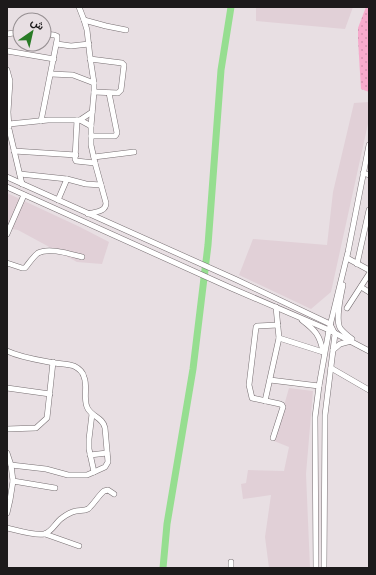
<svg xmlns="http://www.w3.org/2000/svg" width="376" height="575" font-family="Georgia,Vazirmatn,serif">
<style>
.built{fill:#e1d0d7}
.grass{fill:url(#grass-dots)}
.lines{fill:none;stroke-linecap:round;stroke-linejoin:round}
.river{stroke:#96de90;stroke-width:7}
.minor-casing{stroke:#776f72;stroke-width:6}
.minor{stroke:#fff;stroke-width:5}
</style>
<defs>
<pattern id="grass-dots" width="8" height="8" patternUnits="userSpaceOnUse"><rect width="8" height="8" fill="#f7aacc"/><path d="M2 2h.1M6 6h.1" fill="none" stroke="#d392af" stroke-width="1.8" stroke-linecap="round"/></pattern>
</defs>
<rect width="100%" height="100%" fill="#e8dfe3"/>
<!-- built -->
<g class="built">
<path d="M256 7H353L345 29 256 21Z"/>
<path d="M369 102V119L331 292 311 309 239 275 253 239 327 245 333 192 354 103Z"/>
<path d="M7 193 80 227 109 242 102 264 77 262 18 230 7 228Z"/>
<path d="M289 388 313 391 306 474 310 568H269L265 537 271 495 243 499 241 484 246 483 248 470 284 471 289 447 274 441Z"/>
</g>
<!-- grass -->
<path class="grass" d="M366 7H369V92L361 89 358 40V28Z"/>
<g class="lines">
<!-- river -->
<path class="river" d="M163 568 167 524 193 369 208 245 221 70 231 7"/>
<defs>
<g id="minor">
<path d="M79 7 84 20 87 30 90 57 94 83V92L91 126V145L95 163 106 203C106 212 95 212 88 214"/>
<path d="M84 20 106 26 126 30"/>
<path d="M7 34 20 32"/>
<path d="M57 44 71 46 89 44"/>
<path d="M7 51 54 59"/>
<path d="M90 59 122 63 124 65 121 90 118 93 94 92"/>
<path d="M7 70 10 81 8 112 9 129 22 184"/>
<path d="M51 74 73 75 94 83"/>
<path d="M77 120 75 159 76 161 95 163"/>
<path d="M80 120 92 112"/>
<path d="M41 121 57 40V36L54 35 44 34"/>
<path d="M9 124 48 120H80L91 126"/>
<path d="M91 136H115L116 135 117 133 109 93"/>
<path d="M14 151 76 155"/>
<path d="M94 157 134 152"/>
<path d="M363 173 369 175"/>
<path d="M20 174 67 179 86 184 101 185"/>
<path d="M7 177 237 280 330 324 335 334 325 415 324 568"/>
<path d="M7 187 231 288 329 330 369 351"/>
<path d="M58 200 67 179"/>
<path d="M7 234 24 195"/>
<path d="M347 258 369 270"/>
<path d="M7 263 22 268H25C29 263 33 257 38 253 49 247 70 254 82 257"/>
<path d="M357 264 369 210"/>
<path d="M343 285C341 296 335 318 340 328 343 332 348 336 352 339"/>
<path d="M361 287 369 292"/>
<path d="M276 307 279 338 323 352"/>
<path d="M347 308 369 274"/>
<path d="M302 320C315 330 320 335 323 352"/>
<path d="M333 350 340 344 351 341"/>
<path d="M7 351C22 358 39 360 55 363 61 364 68 364 74 366 78 368 83 372 84 377 88 386 83 397 87 407 91 417 103 417 105 428L108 462 105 467 94 472 87 475H68L46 469 11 465 7 453"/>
<path d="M331 368 369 390"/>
<path d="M270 380 319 386"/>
<path d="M7 388 50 394"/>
<path d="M265 401 279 338"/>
<path d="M92 414 89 439V449L94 472"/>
<path d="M7 429 36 428 47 418 53 362"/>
<path d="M273 438 283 407 282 405 280 404 252 398 249 385 256 327 257 326 278 325"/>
<path d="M90 455 107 453"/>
<path d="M13 481 55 488"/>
<path d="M7 513 10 500 13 481 11 465"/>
<path d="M7 528C16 530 35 536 44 534 52 532 55 523 62 518 66 515 71 512 76 511 80 510 84 511 88 509 94 504 98 496 104 491L108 490 114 494"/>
<path d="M45 534 79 546"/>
<path d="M231 568V562"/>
<path d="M316 568 315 417 319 386 329 330 348 252 369 145"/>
</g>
</defs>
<!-- minor casing -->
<use href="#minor" class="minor-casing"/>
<!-- minor -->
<use href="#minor" class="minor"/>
</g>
<!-- border -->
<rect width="376" height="575" fill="none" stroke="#1d1a1b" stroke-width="16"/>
<!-- north arrow -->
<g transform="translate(32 32) rotate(34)"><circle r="19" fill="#e8dfe3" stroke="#979093"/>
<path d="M0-3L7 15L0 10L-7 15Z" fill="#297b26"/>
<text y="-6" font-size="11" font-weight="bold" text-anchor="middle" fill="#1d1a1b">ش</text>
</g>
</svg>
